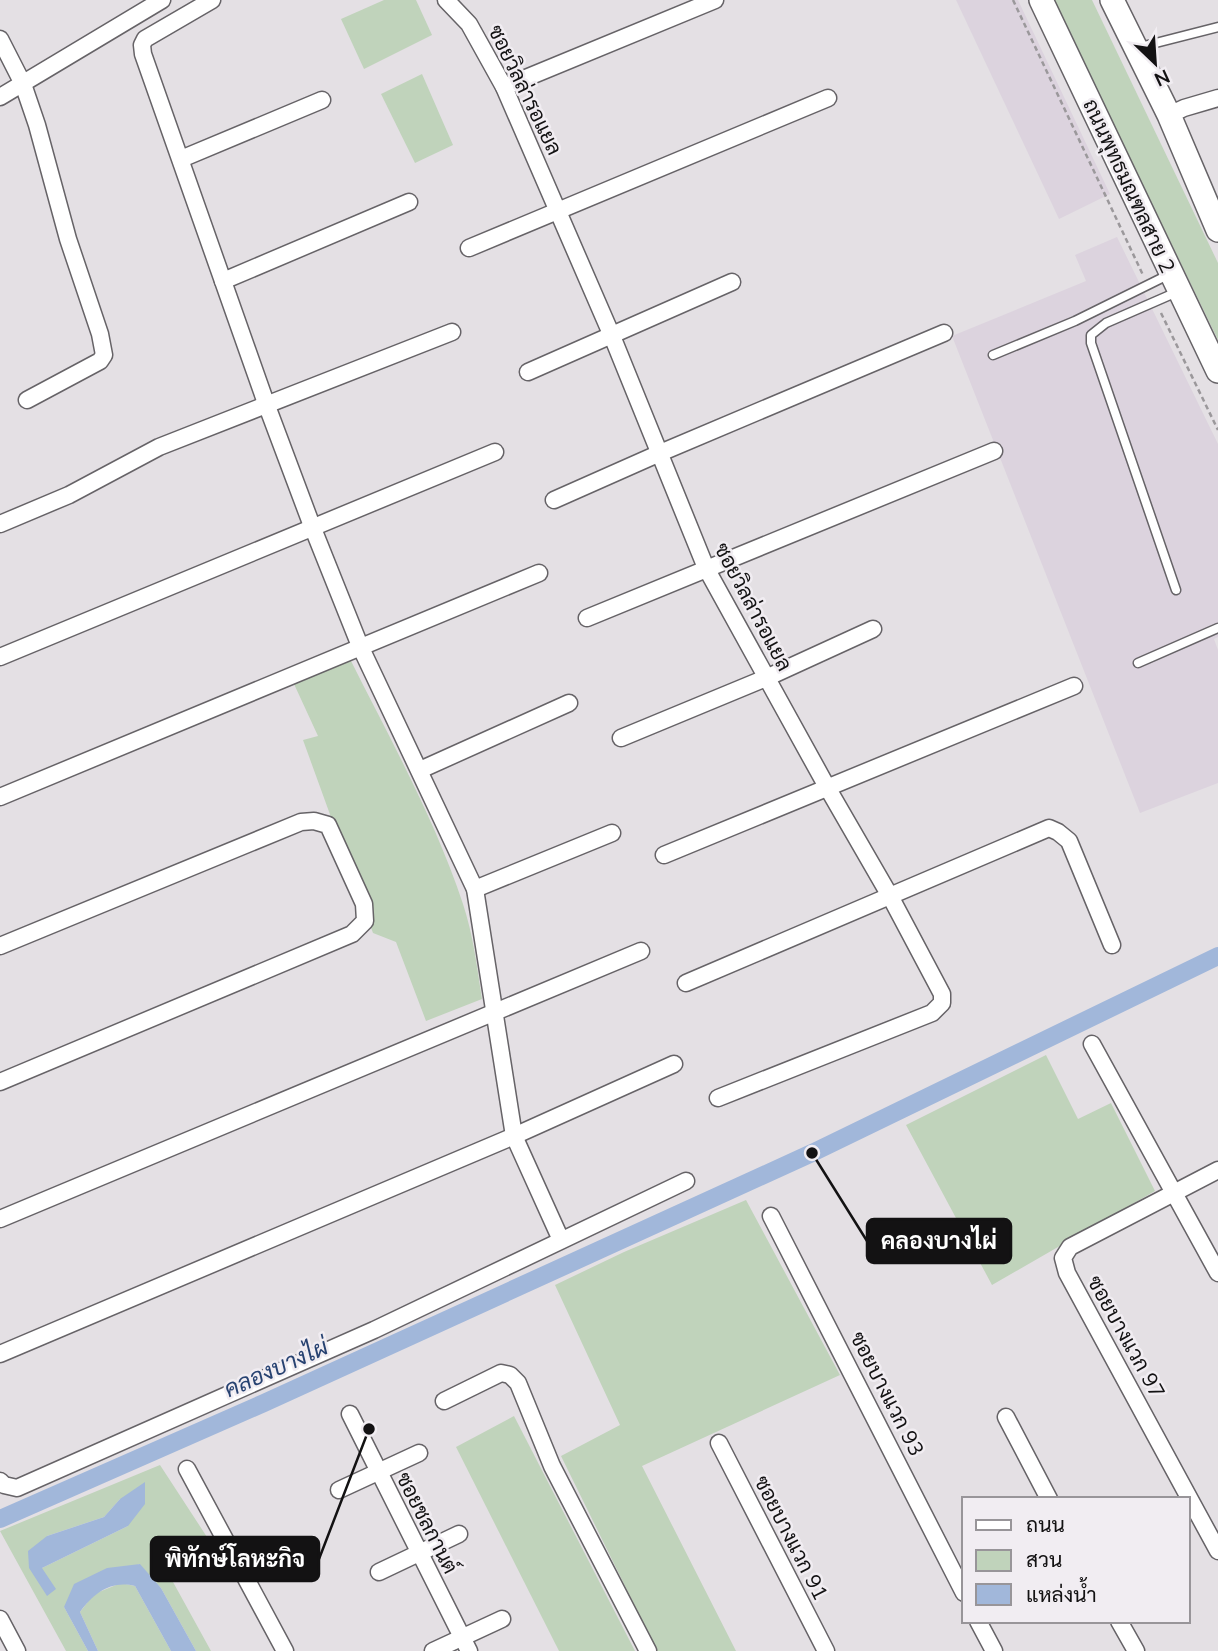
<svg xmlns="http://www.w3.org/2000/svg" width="1218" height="1651" font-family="'Nunito Sans',Sarabun,sans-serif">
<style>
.built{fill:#dcd3de}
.green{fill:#c0d3bb;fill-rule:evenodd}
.water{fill:#a1b7da}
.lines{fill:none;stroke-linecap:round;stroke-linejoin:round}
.canal{stroke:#a1b7da;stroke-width:18}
.service-casing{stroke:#666367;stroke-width:11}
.minor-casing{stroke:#666367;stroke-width:19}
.secondary-casing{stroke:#666367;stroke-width:26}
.path{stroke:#9b989b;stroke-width:2.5;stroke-dasharray:5 3.5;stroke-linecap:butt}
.service{stroke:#fff;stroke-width:8}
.minor{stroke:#fff;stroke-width:16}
.secondary{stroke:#fff;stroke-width:23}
.labels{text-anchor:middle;stroke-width:5;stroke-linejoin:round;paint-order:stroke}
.street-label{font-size:21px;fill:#131213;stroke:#f1edf2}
.water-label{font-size:23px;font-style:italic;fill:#274271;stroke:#f1edf2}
.leader{fill:none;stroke:#131213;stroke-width:2.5}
.callout-dot{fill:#131213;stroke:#f1edf2;stroke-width:2.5}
.callout{fill:#131213;stroke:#131213;stroke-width:2.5}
.callout-label{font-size:23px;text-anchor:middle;font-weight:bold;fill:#fff}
</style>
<rect width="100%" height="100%" fill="#e4e0e4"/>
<!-- built -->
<g class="built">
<path d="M956 0H1018L1110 194 1059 219Z"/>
<path d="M1117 237 1218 444V637L1214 639 1218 650V783L1140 813 952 336 1086 281 1075 255Z"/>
</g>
<!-- green -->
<g class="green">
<path d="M384 0H416L432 35 364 69 341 19Z"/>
<path d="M1053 0H1092L1218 263V340Z"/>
<path d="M422 74 453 145 415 163 381 94Z"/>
<path d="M350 659C390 739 435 819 463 904 473 934 477 967 482 999L426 1021 396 942 373 933 303 740 318 736 294 684Z"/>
<path d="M1046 1055 1078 1119 1111 1103 1155 1191 992 1285 906 1125Z"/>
<path d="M746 1200 840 1375 642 1466 736 1651H657L561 1456 620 1425 555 1285 624 1252Z"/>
<path d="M514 1416 635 1651H559L456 1447Z"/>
<path d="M160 1465 220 1557 173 1582 211 1651H196L161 1588 139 1564 64 1607 88 1651H66L0 1531ZM120 1499 128 1526 42 1568 47 1536 104 1517Z"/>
<path d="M121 1583 135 1586 171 1651H98L80 1612 94 1594Z"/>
</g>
<!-- water -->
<g class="water">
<path d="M145 1482V1504L128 1526 42 1568 56 1589 47 1596 29 1568 28 1551 47 1536 104 1517 120 1499Z"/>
<path d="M140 1564 161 1588 196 1651H171L135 1586C111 1580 94 1593 80 1612L98 1651H88L64 1607 74 1584 107 1568Z"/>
</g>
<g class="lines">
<!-- canal -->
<path class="canal" d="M0 1519 264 1403 812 1153 1218 956"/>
<defs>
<g id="service">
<path d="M1140 47 1218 27"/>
<path d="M993 355 1075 321 1170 274"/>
<path d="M1176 590 1091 343V335L1106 323 1177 292"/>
<path d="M1138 663 1218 628"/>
</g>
<g id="minor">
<path d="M212 0 145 39 142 45 143 54 267 406 312 526 360 646 475 889 514 1136 561 1240"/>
<path d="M446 0 469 24 504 87 612 336 706 568 827 787 890 896 942 994V1003L932 1013 718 1098"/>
<path d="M0 39 23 84 37 125 68 239 100 334 104 355 100 361 27 400"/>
<path d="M504 87 715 0"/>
<path d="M0 97 162 0"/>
<path d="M1169 115 1184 108 1218 98"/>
<path d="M181 159 322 100"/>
<path d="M469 248 828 98"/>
<path d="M223 281 409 202"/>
<path d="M528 372 732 282"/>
<path d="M554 500 660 453 944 333"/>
<path d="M0 524 69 495 159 447 452 332"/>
<path d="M587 618 994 451"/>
<path d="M0 657 495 452"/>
<path d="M621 738 766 678 873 629"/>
<path d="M420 770 569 703"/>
<path d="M0 797 539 573"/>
<path d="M664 855 1074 686"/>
<path d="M475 889 612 833"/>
<path d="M0 946 301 822 314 821 328 825 364 904 365 921 352 934 0 1082"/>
<path d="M686 983 1049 828 1058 832 1069 841 1112 945"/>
<path d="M1092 1044 1218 1273"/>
<path d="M1218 1170 1070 1247 1063 1258 1067 1273 1218 1551"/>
<path d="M771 1216 964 1593"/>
<path d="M0 1219 641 951"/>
<path d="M0 1354 514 1136 674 1064"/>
<path d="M444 1401 501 1373 510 1375 518 1383 552 1466 648 1651"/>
<path d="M350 1414 469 1651"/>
<path d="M1006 1417 1049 1499"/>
<path d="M719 1443 826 1651"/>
<path d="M187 1469 285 1651"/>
<path d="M0 1481 4 1485 17 1488 374 1330 686 1181"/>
<path d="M339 1490 419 1453"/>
<path d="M379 1572 459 1534"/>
<path d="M0 1619 17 1651"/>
<path d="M978 1621 994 1651"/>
<path d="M1119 1621 1136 1651"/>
<path d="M433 1651 502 1619"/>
</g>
<g id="secondary">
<path d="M1041 0 1218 371"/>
<path d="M1112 0 1169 115 1218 230"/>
</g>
</defs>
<!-- service casing -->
<use href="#service" class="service-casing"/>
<!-- minor casing -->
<use href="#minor" class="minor-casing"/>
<!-- secondary casing -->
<use href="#secondary" class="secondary-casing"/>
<!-- path -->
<g class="path">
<path d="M1013 0 1143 275"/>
<path d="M1161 313 1218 430"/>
</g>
<!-- service -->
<use href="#service" class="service"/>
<!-- minor -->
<use href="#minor" class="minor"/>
<!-- secondary -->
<use href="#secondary" class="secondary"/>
</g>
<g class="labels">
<!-- street labels -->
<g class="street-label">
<text transform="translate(525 90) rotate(64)" y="7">ซอยวิลล่ารอแยล</text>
<text transform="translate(1129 186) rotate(65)" y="7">ถนนพุทธมณฑลสาย 2</text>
<text transform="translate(753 607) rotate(62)" y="7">ซอยวิลล่ารอแยล</text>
<text transform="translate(1126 1337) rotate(61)" y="7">ซอยบางแวก 97</text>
<text transform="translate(887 1394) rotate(63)" y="7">ซอยบางแวก 93</text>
<text transform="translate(427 1523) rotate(63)" y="7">ซอยชลกานต์</text>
<text transform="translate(791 1538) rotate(63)" y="7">ซอยบางแวก 91</text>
</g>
<!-- water labels -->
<g class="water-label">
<text transform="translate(276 1368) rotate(-24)" y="8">คลองบางไผ่</text>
</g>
</g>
<!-- callouts -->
<path class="leader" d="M812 1153L867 1241M369 1429L319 1559"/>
<g class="callout-dot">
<circle cx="812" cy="1153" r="7"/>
<circle cx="369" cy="1429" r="7"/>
</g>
<g class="callout">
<rect x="867" y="1219" width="144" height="44" rx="7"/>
<rect x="151" y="1537" width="168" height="44" rx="7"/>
</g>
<g class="callout-label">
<text x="939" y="1249">คลองบางไผ่</text>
<text x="235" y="1567">พิทักษ์โลหะกิจ</text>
</g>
<!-- legend -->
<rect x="962" y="1497" width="228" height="126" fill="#f1edf2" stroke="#989599" stroke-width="2"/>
<rect x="976" y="1520" width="35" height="10" fill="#ffffff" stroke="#989599" stroke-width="2"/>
<text x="1026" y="1532" font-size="21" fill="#131213">ถนน</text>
<rect x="976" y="1550" width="35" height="21" fill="#c0d3bb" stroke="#989599" stroke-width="2"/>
<text x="1026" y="1567" font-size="21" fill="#131213">สวน</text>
<rect x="976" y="1584" width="35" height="21" fill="#a1b7da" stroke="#989599" stroke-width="2"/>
<text x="1026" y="1602" font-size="21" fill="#131213">แหล่งน้ำ</text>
<!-- north arrow -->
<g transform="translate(1155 63) rotate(155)" stroke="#f1edf2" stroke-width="5" paint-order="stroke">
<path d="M0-5L12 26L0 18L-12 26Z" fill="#131213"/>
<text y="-10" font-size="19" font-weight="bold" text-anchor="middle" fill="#131213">N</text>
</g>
</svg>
